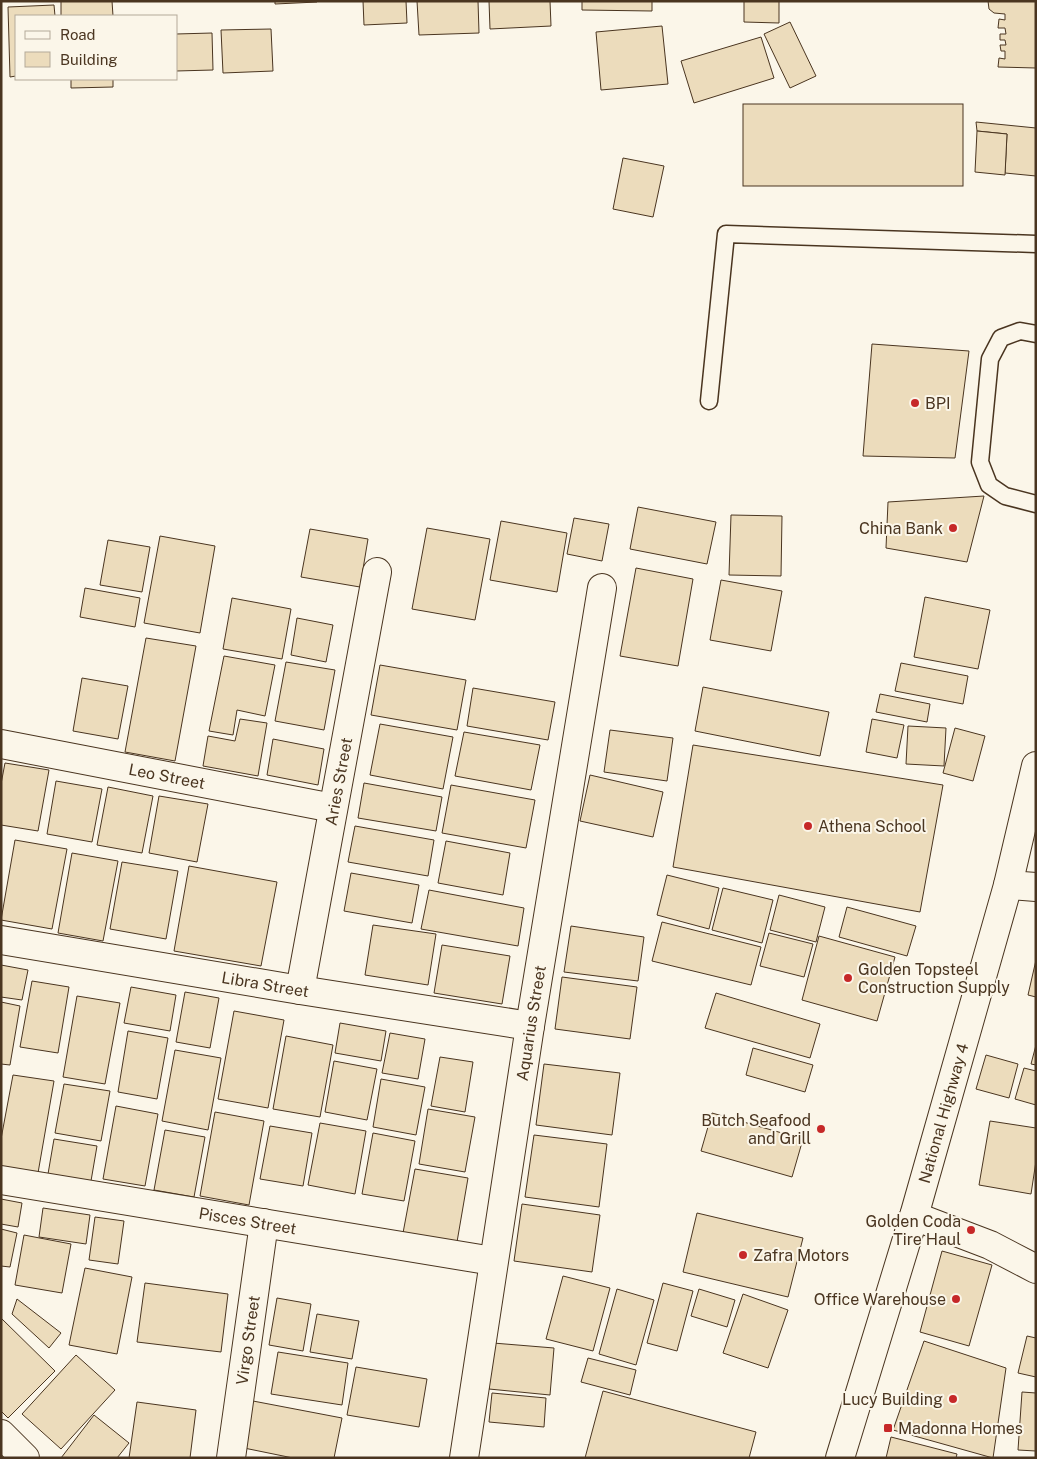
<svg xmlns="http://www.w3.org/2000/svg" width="1037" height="1459" font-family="'Public Sans',sans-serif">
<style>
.building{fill:#ecdcbc;stroke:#4a3520}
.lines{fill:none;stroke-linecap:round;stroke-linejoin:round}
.service-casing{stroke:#4a3520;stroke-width:19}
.minor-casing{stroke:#4a3520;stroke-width:30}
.primary-casing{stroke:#4a3520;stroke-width:30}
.service{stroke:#fbf6e9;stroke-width:16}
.minor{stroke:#fbf6e9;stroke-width:28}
.primary{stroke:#fbf6e9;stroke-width:28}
.poi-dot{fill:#c62828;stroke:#fbf6e9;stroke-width:2}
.labels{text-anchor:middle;stroke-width:4;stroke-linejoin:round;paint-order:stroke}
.poi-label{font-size:16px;fill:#4a3520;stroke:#fbf6e9;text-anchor:start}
.street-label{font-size:16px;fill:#4a3520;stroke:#fbf6e9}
</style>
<rect width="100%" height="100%" fill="#fbf6e9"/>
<!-- building -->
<g class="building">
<path d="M61 1H112L113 16H61Z"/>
<path d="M275 1H317V2L275 4Z"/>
<path d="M363 1H406L407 23 364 25Z"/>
<path d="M417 1H478L479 33 419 35Z"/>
<path d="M489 1H550L551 26 490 29Z"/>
<path d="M582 1H652V11L582 10Z"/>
<path d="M744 1H779V23L744 22Z"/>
<path d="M988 1H1036V68L998 67 999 58 1005 59V51H1001L1000 45H1006L1005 40H1000V34H1006L1005 28H998L999 19 1005 20V14L994 13 989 9Z"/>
<path d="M54 5 55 16H16V76L10 77 8 7Z"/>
<path d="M790 22 816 76 790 88 764 34Z"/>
<path d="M662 26 668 84 601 90 596 32Z"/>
<path d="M271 29 273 71 223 73 221 30Z"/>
<path d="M212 33 213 70 176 71V34Z"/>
<path d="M761 37 774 78 694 103 681 61Z"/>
<path d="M71 79H113V87L71 88Z"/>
<rect x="743" y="104" width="220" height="82"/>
<path d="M976 122 1036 128V176L1005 173 1007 134 977 131Z"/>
<path d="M977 131 1007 134 1005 175 975 172Z"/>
<path d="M623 158 664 166 653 217 613 209Z"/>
<path d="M872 344 969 351 955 458 863 456Z"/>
<path d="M984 496 967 562 886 548 888 502Z"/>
<path d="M638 507 716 522 707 564 630 549Z"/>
<path d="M731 515 782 516 781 576 729 575Z"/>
<path d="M574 518 609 524 602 561 567 554Z"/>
<path d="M501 521 567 533 557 592 490 580Z"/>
<path d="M427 528 490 539 475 620 412 609Z"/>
<path d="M310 529 368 539 360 587 301 577Z"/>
<path d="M160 536 215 546 200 633 144 623Z"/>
<path d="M108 540 150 547 142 592 100 585Z"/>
<path d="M636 568 693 579 678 666 620 656Z"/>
<path d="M721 580 782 591 771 651 710 640Z"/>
<path d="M85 588 140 598 135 627 80 617Z"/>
<path d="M925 597 990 610 978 669 914 657Z"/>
<path d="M232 598 291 609 282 659 223 649Z"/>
<path d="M297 618 333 625 326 662 291 655Z"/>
<path d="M146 638 196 646 175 761 125 752Z"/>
<path d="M224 656 275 665 265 716 237 710 233 735 209 731Z"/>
<path d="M286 662 335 670 324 730 275 721Z"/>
<path d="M901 663 968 676 963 704 895 691Z"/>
<path d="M380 665 466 680 457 730 371 715Z"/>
<path d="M82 678 128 686 118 739 73 731Z"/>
<path d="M703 687 829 712 820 756 695 731Z"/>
<path d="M473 688 555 702 548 740 467 726Z"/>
<path d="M880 694 930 704 927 722 876 712Z"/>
<path d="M240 719 267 723 258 776 203 766 208 736 235 741Z"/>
<path d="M872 719 904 725 897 758 866 752Z"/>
<path d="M380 724 453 737 443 789 370 775Z"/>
<path d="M908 726 946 728 944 766 906 764Z"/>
<path d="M955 728 985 736 973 781 943 773Z"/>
<path d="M610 730 673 738 667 781 604 772Z"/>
<path d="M464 732 540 745 531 790 455 776Z"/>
<path d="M273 739 324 749 318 785 267 775Z"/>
<path d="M693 745 943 785 920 912 673 867Z"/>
<path d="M5 763 49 770 38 831 1 825V784Z"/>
<path d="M590 775 663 792 653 837 580 821Z"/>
<path d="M56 781 102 789 92 842 47 834Z"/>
<path d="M364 783 442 797 436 831 358 818Z"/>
<path d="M451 785 535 800 526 848 442 833Z"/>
<path d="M108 787 153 796 142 853 97 845Z"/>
<path d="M159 796 208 804 197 862 149 853Z"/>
<path d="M355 826 434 840 428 876 348 862Z"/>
<path d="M15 840 67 849 52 929 1 920Z"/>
<path d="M446 841 510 853 503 895 438 883Z"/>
<path d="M72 853 118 861 103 941 58 933Z"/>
<path d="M122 862 178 871 166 939 110 929Z"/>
<path d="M189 866 277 882 261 966 174 951Z"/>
<path d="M351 873 419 885 412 923 344 911Z"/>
<path d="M667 875 719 888 709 929 657 915Z"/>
<path d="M723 888 773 900 762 943 712 930Z"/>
<path d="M429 890 524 908 518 946 421 929Z"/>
<path d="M779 895 825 907 816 942 770 930Z"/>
<path d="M847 907 916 926 907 956 839 937Z"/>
<path d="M662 922 761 947 751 985 652 961Z"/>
<path d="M373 925 436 934 428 985 365 975Z"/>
<path d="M571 926 644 937 638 981 564 972Z"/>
<path d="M769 933 813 944 804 977 760 966Z"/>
<path d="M819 936 895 957 877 1021 802 1000Z"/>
<path d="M442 945 510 956 502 1004 434 993Z"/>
<path d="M1036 960V997L1028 995Z"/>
<path d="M1 965 28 970 22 1000 1 997Z"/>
<path d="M562 977 637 987 630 1039 555 1029Z"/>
<path d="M32 981 69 987 58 1053 20 1047Z"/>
<path d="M131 987 176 995 170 1031 124 1023Z"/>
<path d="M185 992 219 998 210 1048 176 1042Z"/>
<path d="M716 993 820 1024 810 1058 705 1028Z"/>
<path d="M77 996 120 1003 105 1084 63 1077Z"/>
<path d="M1 1002 20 1006 10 1065 1 1064Z"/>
<path d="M234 1011 284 1020 268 1108 218 1099Z"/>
<path d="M340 1023 386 1031 381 1061 335 1053Z"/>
<path d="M128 1031 168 1038 157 1099 118 1092Z"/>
<path d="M390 1033 425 1039 418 1079 382 1073Z"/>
<path d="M286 1036 333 1045 320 1117 273 1109Z"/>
<path d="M1036 1045V1065L1031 1064Z"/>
<path d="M753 1048 813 1065 805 1092 746 1075Z"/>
<path d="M175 1050 221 1058 208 1130 162 1121Z"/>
<path d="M986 1055 1018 1064 1009 1098 976 1089Z"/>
<path d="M440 1057 473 1062 465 1112 431 1106Z"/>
<path d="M334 1061 377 1069 367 1120 325 1112Z"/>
<path d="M544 1064 620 1073 612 1135 536 1125Z"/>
<path d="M1024 1068 1036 1071V1105L1015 1099Z"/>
<path d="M13 1075 54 1081 38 1173 1 1166V1139Z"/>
<path d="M381 1079 425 1087 416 1135 373 1127Z"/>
<path d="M64 1084 110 1091 101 1141 55 1133Z"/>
<path d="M116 1106 158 1114 145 1186 103 1179Z"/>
<path d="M428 1109 475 1117 465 1172 419 1164Z"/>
<path d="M215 1112 264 1121 249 1205 200 1196Z"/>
<path d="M712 1113 803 1139 792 1177 701 1151Z"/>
<path d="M990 1121 1036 1128V1161L1031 1194 979 1185Z"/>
<path d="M320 1123 366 1131 355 1194 308 1185Z"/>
<path d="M270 1126 312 1133 303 1186 260 1179Z"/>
<path d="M165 1130 205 1137 194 1197 154 1190Z"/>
<path d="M373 1133 415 1141 404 1201 362 1194Z"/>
<path d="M534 1135 607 1144 599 1207 525 1197Z"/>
<path d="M54 1139 97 1146 91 1181 48 1174Z"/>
<path d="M415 1169 468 1178 457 1242 403 1233Z"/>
<path d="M1 1199 22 1203 18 1227 1 1224Z"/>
<path d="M522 1204 600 1215 592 1272 514 1261Z"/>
<path d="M43 1208 90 1215 86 1244 39 1237Z"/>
<path d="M697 1213 803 1238 788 1297 683 1272Z"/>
<path d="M95 1217 124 1221 118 1264 89 1260Z"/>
<path d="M1 1229 17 1233 10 1267 1 1266Z"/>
<path d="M24 1235 71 1244 62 1293 15 1285Z"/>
<path d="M942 1251 992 1265 969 1346 920 1332Z"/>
<path d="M85 1268 132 1277 117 1354 69 1345Z"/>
<path d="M563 1276 610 1288 593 1351 546 1339Z"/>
<path d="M145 1283 228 1294 221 1352 137 1342Z"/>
<path d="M663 1283 693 1291 677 1351 647 1343Z"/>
<path d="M617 1289 654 1300 636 1365 599 1354Z"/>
<path d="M699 1289 735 1300 727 1327 691 1316Z"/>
<path d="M743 1294 788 1310 768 1368 723 1353Z"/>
<path d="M277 1298 311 1304 303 1351 269 1345Z"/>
<path d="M17 1299 61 1333 49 1348 12 1314Z"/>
<path d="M317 1314 359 1321 352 1359 310 1352Z"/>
<path d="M1 1318 55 1371 8 1418 1 1411Z"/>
<path d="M1027 1336 1036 1338V1377L1018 1373Z"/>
<path d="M924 1341 1006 1368 993 1458 893 1430Z"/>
<path d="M493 1343 554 1348 550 1395 489 1389Z"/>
<path d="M278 1352 348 1363 342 1405 271 1394Z"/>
<path d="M76 1355 115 1390 61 1449 22 1414Z"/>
<path d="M588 1358 636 1370 630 1395 581 1382Z"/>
<path d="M356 1367 427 1379 419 1427 347 1415Z"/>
<path d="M603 1391 756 1432 749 1458H585Z"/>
<path d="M1022 1392 1036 1393V1451L1018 1450Z"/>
<path d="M492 1393 546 1398 544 1427 489 1422Z"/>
<path d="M253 1401 342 1418 334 1458H293L244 1448Z"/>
<path d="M137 1402 196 1410 190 1458H129Z"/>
<path d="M94 1415 129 1443 117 1458H61Z"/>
<path d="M891 1437 957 1454 956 1458H886Z"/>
</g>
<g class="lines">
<defs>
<g id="service">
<path d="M1036 334 1020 331 1001 338 990 359 980 462 989 485 1005 496 1036 504"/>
<path d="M709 401 726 234 1036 244"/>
</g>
<g id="minor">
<path id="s1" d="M1 744 333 808"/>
<path d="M1008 885 1036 887"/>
<path id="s2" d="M1 940 300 990 530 1026"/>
<path id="s3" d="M300 990 377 572"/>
<path id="s4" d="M1 1180 493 1261"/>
<path d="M914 1216 990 1245 1036 1269"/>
<path d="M1 1434 25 1458"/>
<path id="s5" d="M231 1458 264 1223"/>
<path id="s6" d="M464 1458 530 1026 602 588"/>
</g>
<g id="primary">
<path id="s7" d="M840 1458 914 1216 1008 885 1036 766"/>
</g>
</defs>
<!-- service casing -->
<use href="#service" class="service-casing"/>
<!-- minor casing -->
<use href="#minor" class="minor-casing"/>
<!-- primary casing -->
<use href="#primary" class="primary-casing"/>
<!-- service -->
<use href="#service" class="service"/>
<!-- minor -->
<use href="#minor" class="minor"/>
<!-- primary -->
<use href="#primary" class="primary"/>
</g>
<!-- markers -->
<g class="poi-dot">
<circle cx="915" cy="403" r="5"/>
<circle cx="953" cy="528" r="5"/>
<circle cx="808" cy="826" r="5"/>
<circle cx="848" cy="978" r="5"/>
<circle cx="821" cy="1129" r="5"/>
<circle cx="971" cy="1230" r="5"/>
<circle cx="743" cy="1255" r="5"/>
<circle cx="956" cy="1299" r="5"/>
<circle cx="953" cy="1399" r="5"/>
<rect x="883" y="1423" width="10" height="10" rx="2.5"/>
</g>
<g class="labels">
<!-- poi labels -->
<g class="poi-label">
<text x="925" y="409">BPI</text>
<text x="943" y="534" text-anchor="end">China Bank</text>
<text x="818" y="832">Athena School</text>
<text x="858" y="975">Golden Topsteel<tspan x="858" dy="18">Construction Supply</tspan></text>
<text x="811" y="1126" text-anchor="end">Butch Seafood<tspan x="811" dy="18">and Grill</tspan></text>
<text x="961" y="1227" text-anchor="end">Golden Coda<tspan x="961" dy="18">Tire Haul</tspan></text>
<text x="753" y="1261">Zafra Motors</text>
<text x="946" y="1305" text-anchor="end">Office Warehouse</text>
<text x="943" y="1405" text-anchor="end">Lucy Building</text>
<text x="898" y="1434">Madonna Homes</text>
</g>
<!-- street labels -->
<g class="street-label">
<text dy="6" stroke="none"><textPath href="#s1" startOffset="169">Leo Street</textPath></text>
<text dy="6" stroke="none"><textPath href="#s3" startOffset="212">Aries Street</textPath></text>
<text dy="6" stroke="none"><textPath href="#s2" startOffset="268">Libra Street</textPath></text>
<text dy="6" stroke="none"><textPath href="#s6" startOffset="440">Aquarius Street</textPath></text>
<text dy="6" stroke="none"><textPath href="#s7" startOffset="360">National Highway 4</textPath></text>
<text dy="6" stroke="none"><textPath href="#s4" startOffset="250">Pisces Street</textPath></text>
<text dy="6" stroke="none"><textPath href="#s5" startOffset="119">Virgo Street</textPath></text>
</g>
</g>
<!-- border -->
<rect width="1037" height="1459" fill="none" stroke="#4a3520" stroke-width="5"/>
<!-- legend -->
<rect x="15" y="15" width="162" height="65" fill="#fbf6e9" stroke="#b4a999"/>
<rect x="25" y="31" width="25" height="8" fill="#fbf6e9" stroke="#b4a999"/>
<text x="60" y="40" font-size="15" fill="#4a3520">Road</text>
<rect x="25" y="52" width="25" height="15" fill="#ecdcbc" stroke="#b4a999"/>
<text x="60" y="65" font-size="15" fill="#4a3520">Building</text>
</svg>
